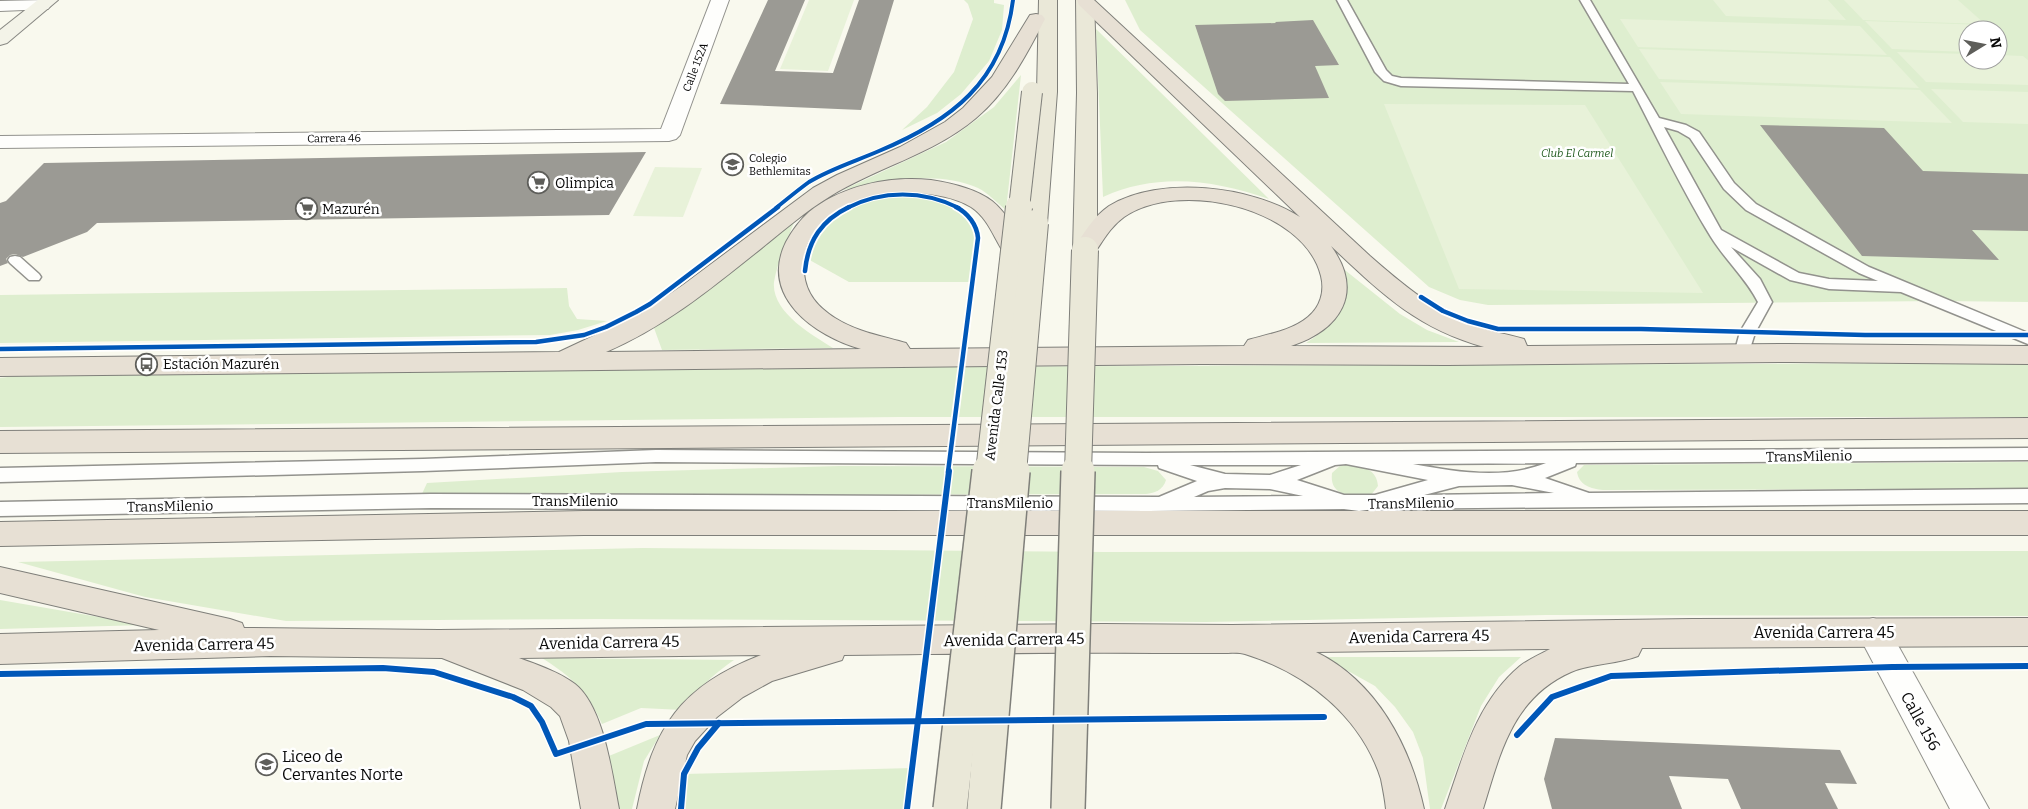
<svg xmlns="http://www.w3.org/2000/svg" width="2028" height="809" font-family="Bitter,serif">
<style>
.green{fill:#deeecf;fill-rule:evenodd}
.pitch{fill:#e8f2d9}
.building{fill:#9b9a94}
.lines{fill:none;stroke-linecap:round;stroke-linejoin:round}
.lane-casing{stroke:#92928d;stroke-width:3}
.street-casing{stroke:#92928d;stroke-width:2}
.secondary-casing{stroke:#888883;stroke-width:2}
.primary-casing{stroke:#7f7f7a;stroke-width:2}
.highway-casing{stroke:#7f7f7a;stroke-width:2}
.lane{fill:#fefefc;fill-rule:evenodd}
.street{fill:#fefefc;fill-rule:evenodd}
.secondary{fill:#f3f3e8;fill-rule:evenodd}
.primary{fill:#eae8d8;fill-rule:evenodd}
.highway{fill:#e7e0d4;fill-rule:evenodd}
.primary-bridge-far2-casing{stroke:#7f7f7a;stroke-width:22;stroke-linecap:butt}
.primary-bridge-far1-casing{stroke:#7f7f7a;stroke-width:28;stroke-linecap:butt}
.primary-bridge-casing{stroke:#7f7f7a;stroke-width:36;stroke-linecap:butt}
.primary-bridge-far2{stroke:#eae8d8;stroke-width:20}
.primary-bridge-far1{stroke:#eae8d8;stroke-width:26}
.primary-bridge{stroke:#eae8d8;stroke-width:33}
.cycleway-far2-casing{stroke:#fff;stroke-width:6}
.cycleway-far1-casing{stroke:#fff;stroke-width:8}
.cycleway-casing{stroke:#fff;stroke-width:9}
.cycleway-far2{stroke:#0057b8;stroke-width:4}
.cycleway-far1{stroke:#0057b8;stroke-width:4.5}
.cycleway{stroke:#0057b8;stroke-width:6}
.labels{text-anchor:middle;stroke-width:5;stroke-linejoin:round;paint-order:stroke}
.far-street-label{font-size:11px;fill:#0a0a0a;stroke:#fff}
.far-park-label{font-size:11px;font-style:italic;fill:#235c20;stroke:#fff}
.far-poi-label{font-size:11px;fill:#0a0a0a;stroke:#fff;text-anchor:start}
.poi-label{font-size:14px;fill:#0a0a0a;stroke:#fff;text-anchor:start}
.street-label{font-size:14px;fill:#0a0a0a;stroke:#fff}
.near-street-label{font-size:16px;fill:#0a0a0a;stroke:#fff}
.near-poi-label{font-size:16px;fill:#0a0a0a;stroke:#fff;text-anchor:start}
</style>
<rect width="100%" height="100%" fill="#f9f9ee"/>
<!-- green -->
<g class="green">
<path d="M964 0H994V3L1004 5 1002 30 989 61 961 94 937 113 902 130 927 107 954 72 973 19 968 4Z"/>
<path d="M1125 0H2028V302L1940 301 1488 305 1460 300 1429 287 1140 30ZM1968 30H1998V60H1968Z"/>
<path d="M1096 29 1269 199C1214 180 1158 172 1103 197Z"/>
<path d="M1021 75 1006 210C997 203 988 193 978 188 935 169 886 182 843 190L946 142 994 107Z"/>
<path d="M895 195C921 196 971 199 977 232 980 247 974 266 972 282H849L806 258C819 214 853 201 895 195Z"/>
<path d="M795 220C788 238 777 263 774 282 771 312 812 335 833 348L662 350 654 328Z"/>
<path d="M1341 267 1400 314 1427 330 1459 342 1306 343C1340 321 1350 308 1341 267Z"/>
<path d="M567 288 569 306 577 319 607 321 578 330 550 335 0 343V295Z"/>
<path d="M2028 363V417H899L0 427V378L22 375 540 368Z"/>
<path d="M2028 462V489L1603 490C1591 489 1579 485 1577 472L1584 465H1592Z"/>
<path d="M1348 464C1362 466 1377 469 1378 486L1371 495C1354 496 1329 498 1332 473L1341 465Z"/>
<path d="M839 466 1144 467 1158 471 1166 480C1163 490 1155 493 1146 494L421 496 427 483 622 472Z"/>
<path d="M643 548 1105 552 2028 551V616L1546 615 1206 622 598 619 286 621 145 597 18 562Z"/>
<path d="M0 600 145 625 0 629Z"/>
<path d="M1323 657H1521L1499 677 1481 706 1441 809H1430L1423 758 1413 732 1395 707 1375 686Z"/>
<path d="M542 658 734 660C710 677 700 687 683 710L641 708 602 724C588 692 572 677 542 658Z"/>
<path d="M660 735 644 761 632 809H618L604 758Z"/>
<path d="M912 768 907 809H681L684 774Z"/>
</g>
<!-- pitch -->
<g class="pitch">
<path d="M809 0H854L828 71 780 69Z"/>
<path d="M1713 0H1828L1846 20 1726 16Z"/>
<path d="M1844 0H1958L1985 24 1863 20Z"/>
<path d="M1620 19 1860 26 1887 55 1638 47Z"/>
<path d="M1865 21 1987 25 1992 30H1968V52L1892 49Z"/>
<path d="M1639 49 1890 57 1919 88 1659 79Z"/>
<path d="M1897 52 1968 54V60H1998V55L2023 56 2028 60V85L1926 82Z"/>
<path d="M1660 82 1920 90 1952 123 1681 114Z"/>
<path d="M1931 89 2028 92V124L1963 122Z"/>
<path d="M1384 104 1585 105 1703 293 1459 289Z"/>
<path d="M655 167 702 168 683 217 633 216Z"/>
</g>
<!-- building -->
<g class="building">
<path d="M768 0H805L775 71 833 73 859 0H894L861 110 720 104Z"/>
<path d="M1313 20 1339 65 1315 66 1329 98 1225 101 1218 94 1195 25 1276 23 1275 22Z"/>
<path d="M1760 125 1884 128 1923 171 2028 174V231L1972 230 1999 260 1862 256Z"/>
<path d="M646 152 609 215 97 223 87 232 23 257 15 254 10 255 6 259 8 263 0 266V203L6 201 44 163Z"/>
<path d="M1555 738 1840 750 1857 784 1825 783 1838 809H1741L1728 779 1669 776 1682 809H1552L1544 779Z"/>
</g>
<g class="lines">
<defs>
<g id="lane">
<path d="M1337 0H1347L1386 70 1392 76 1401 78 1629 84 1580 0H1590L1659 118 1686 125 1699 132 1734 183 1756 204 1869 267 2028 333V344L1901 292 1829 289 1790 280 1731 247 1760 279 1772 302 1755 333 1747 358 1742 359 1737 358 1734 354 1740 332 1758 302C1745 277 1726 261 1711 237 1682 190 1658 139 1633 91L1401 86 1384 81 1375 72ZM1664 127 1678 131 1690 138 1724 189 1746 210 1859 273 1878 281 1829 279 1799 273 1721 230Z"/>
<path d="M15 256 20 257 39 274 41 277 39 280H29L10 263 8 260 10 257Z"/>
<path d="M2028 448V460L1576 463 1575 466 1545 478 1589 493 2028 489V503L1375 509 1359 511 1344 509 1149 511 431 508 0 516V502L431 494 1159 497 1197 481 1159 468 1158 465 656 462 423 471 0 482V468L423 459 656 450 1146 453ZM1546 463C1504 480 1456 472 1413 464ZM1346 464 1428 480 1375 495H1344L1297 480 1335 465ZM1190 465H1301L1270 475 1225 474ZM1512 485 1554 493 1424 495 1459 486ZM1225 488 1270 489 1303 496 1194 497 1208 491Z"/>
</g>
<g id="street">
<path d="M44 0 48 1 51 5 48 9 0 11V1Z"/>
<path d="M711 0H729L680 135 676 139 669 141 0 148V136L661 129Z"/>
<path d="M1873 618 1885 622 1989 809H1950L1857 632 1861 622Z"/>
</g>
<path id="secondary" d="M38 0H58L7 43 0 45V30Z"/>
<g id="primary">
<path d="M1039 0H1057V92L1047 223 1043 228 1035 230 1027 228 1023 223 1037 92Z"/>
<path d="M1076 0H1094L1097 93V250L1093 255 1085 257 1077 255 1073 250 1077 93Z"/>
</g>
<g id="highway">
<path d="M1077 0H1094L1370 256C1402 284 1434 311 1475 326 1491 332 1508 334 1524 339L1527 346 1789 344 2028 346V364L1789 362 1447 365 1201 364 0 376V358L559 352 642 313 683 285 813 188 837 175 900 147 945 122 963 108 992 77 1030 15 1036 14 1042 15 1045 19C1027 54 1007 92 976 118 932 155 877 167 829 197 806 211 784 230 763 247 713 287 665 327 606 352L861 349C815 336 759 297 786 242 792 231 800 220 809 212 843 185 889 176 931 180 951 183 976 189 992 201 1008 214 1017 233 1026 251L1022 256 1014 258 1006 256C994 239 989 219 971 207 920 176 795 197 804 273 806 294 818 307 835 318 857 332 882 336 906 343L910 349 1244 346 1248 340C1268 334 1291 331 1308 317 1320 307 1325 292 1321 276 1304 207 1178 179 1124 217 1110 227 1103 241 1093 255L1085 257 1077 255 1073 250C1083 234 1093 217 1109 206 1160 175 1252 186 1300 217L1079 5ZM1331 246C1381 293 1416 328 1484 347L1291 346C1340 330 1365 293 1331 246Z"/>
<path d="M2028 418V438L0 453V431Z"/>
<path d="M584 511H2028V535H584L0 546V522Z"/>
<path d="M0 567 230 619 242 623 244 628 439 630 1104 624 1232 625 1692 619 2028 618V646L1642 648 1638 656C1617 664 1589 664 1571 672 1512 698 1500 754 1483 809H1445C1463 757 1476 703 1520 666 1529 659 1541 654 1550 649L1316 652C1377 682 1410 746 1424 809H1386C1385 799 1383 789 1381 779 1361 716 1306 673 1245 654 1239 652 1229 653 1223 653 1200 653 1177 653 1155 653 1051 652 948 654 844 655L842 660 772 681 743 697 717 717 695 741 687 755 675 809H637C653 727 681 686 761 655L519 658C538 665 559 672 575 684 604 707 612 774 619 809H581L569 741 560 716 551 707 523 690 442 658 270 656 0 664V634L159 630 0 593Z"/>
</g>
</defs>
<!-- lane casing -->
<use href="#lane" class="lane-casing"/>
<!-- street casing -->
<use href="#street" class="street-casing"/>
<!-- secondary casing -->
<use href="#secondary" class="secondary-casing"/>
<!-- primary casing -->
<use href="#primary" class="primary-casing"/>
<!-- highway casing -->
<use href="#highway" class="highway-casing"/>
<!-- lane -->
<use href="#lane" class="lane"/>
<!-- street -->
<use href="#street" class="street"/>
<!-- secondary -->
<use href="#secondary" class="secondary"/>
<!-- primary -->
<use href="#primary" class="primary"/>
<!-- highway -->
<use href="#highway" class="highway"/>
<defs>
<path id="primary-bridge-far2" d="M1019 208 1032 92"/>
<g id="primary-bridge-far1">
<path d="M989 472 1019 207"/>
<path d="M1013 472 1035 223"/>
<path d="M1078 472 1085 250"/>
</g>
<g id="primary-bridge">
<path d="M950 809 989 471"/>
<path d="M984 809 1013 471"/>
<path d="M1068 809 1078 471"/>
</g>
</defs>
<!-- primary-bridge-far2 casing -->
<use href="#primary-bridge-far2" class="primary-bridge-far2-casing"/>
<!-- primary-bridge-far1 casing -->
<use href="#primary-bridge-far1" class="primary-bridge-far1-casing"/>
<!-- primary-bridge casing -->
<use href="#primary-bridge" class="primary-bridge-casing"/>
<!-- primary-bridge-far2 -->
<use href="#primary-bridge-far2" class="primary-bridge-far2"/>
<!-- primary-bridge-far1 -->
<use href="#primary-bridge-far1" class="primary-bridge-far1"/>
<!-- primary-bridge -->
<use href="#primary-bridge" class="primary-bridge"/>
<defs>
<g id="cycleway-far2">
<path d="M776 208C787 199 798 190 809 182 830 169 856 161 879 151 951 121 1003 82 1013 0"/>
<path d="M847 208C882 190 923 190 959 208"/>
</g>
<g id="cycleway-far1">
<path d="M805 271C808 240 822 220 849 207"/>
<path d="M1421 297 1443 311 1468 321 1498 329H1641L1865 335H2028"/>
<path d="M0 349 536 342 584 335 606 327 636 312 650 304 778 207"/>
<path d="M948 472 978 238C977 225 968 213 956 207"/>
</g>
<g id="cycleway">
<path d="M0 674 383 668 434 672 513 697 531 706 542 722 556 754 646 724 1324 717"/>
<path d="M1517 735 1552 697 1611 676 1892 667 2028 666"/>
<path d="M681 809 684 774 698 748 719 723"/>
<path d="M907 809 949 471"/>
</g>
</defs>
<!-- cycleway-far2 casing -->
<use href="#cycleway-far2" class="cycleway-far2-casing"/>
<!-- cycleway-far1 casing -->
<use href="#cycleway-far1" class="cycleway-far1-casing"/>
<!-- cycleway casing -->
<use href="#cycleway" class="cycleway-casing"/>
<!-- cycleway-far2 -->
<use href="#cycleway-far2" class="cycleway-far2"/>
<!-- cycleway-far1 -->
<use href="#cycleway-far1" class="cycleway-far1"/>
<!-- cycleway -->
<use href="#cycleway" class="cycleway"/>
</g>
<!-- icons -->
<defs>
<symbol id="school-ring" viewBox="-11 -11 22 22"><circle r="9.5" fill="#fff" stroke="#5e5e5a" stroke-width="1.5"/><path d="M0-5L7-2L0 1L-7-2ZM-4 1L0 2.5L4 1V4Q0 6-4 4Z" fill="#5e5e5a"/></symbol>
<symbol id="supermarket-ring" viewBox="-11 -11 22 22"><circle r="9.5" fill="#fff" stroke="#5e5e5a" stroke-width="1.5"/><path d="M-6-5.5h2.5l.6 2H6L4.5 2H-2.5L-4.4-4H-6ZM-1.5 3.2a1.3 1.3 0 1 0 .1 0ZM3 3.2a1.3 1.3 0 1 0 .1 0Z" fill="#5e5e5a"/></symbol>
<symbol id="bus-ring" viewBox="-11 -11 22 22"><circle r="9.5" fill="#fff" stroke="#5e5e5a" stroke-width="1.5"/><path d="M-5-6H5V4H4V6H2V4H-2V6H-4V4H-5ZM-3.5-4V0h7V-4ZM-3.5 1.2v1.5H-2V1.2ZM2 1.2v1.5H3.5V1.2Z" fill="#5e5e5a"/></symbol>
</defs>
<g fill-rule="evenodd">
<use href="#school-ring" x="720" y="152" width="25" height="25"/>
<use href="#supermarket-ring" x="526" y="170" width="25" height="25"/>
<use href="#supermarket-ring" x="294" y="196" width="25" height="25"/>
<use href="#bus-ring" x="134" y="352" width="25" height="25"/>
<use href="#school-ring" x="254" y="752" width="25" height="25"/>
</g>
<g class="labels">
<!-- far-street labels -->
<g class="far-street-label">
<text transform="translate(695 67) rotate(-69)" y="4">Calle 152A</text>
<text transform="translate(334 138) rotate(-1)" y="4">Carrera 46</text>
</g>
<!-- far-park labels -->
<g class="far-park-label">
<text x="1577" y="157">Club El Carmel</text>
</g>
<!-- far-poi labels -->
<g class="far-poi-label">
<text x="749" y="162">Colegio<tspan x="749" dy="13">Bethlemitas</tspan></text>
</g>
<!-- poi labels -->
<g class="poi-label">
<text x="555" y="188">Olimpica</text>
<text x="322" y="214">Mazurén</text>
<text x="163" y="369">Estación Mazurén</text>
</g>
<!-- street labels -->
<g class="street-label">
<text transform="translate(996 405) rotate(-83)" y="5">Avenida Calle 153</text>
<text transform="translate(1809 456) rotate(-1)" y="5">TransMilenio</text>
<text x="575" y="506">TransMilenio</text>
<text x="1010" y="508">TransMilenio</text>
<text transform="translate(1411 503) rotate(-1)" y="5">TransMilenio</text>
<text transform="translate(170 506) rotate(-1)" y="5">TransMilenio</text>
</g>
<!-- near-street labels -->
<g class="near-street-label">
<text x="1824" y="638">Avenida Carrera 45</text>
<text transform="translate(1419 636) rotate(-1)" y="6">Avenida Carrera 45</text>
<text transform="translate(1014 639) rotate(-1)" y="6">Avenida Carrera 45</text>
<text transform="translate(609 642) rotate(-1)" y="6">Avenida Carrera 45</text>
<text transform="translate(204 644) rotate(-1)" y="6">Avenida Carrera 45</text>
<text transform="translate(1921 721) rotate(61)" y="6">Calle 156</text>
</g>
<!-- near-poi labels -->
<g class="near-poi-label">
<text x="282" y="762">Liceo de<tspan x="282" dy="18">Cervantes Norte</tspan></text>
</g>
</g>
<!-- north arrow -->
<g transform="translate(1983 45) rotate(80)"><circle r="24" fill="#ffffff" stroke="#9d9d9d"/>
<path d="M0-4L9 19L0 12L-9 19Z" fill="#5e5e5a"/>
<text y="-8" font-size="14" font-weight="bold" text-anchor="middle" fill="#0a0a0a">N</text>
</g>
</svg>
